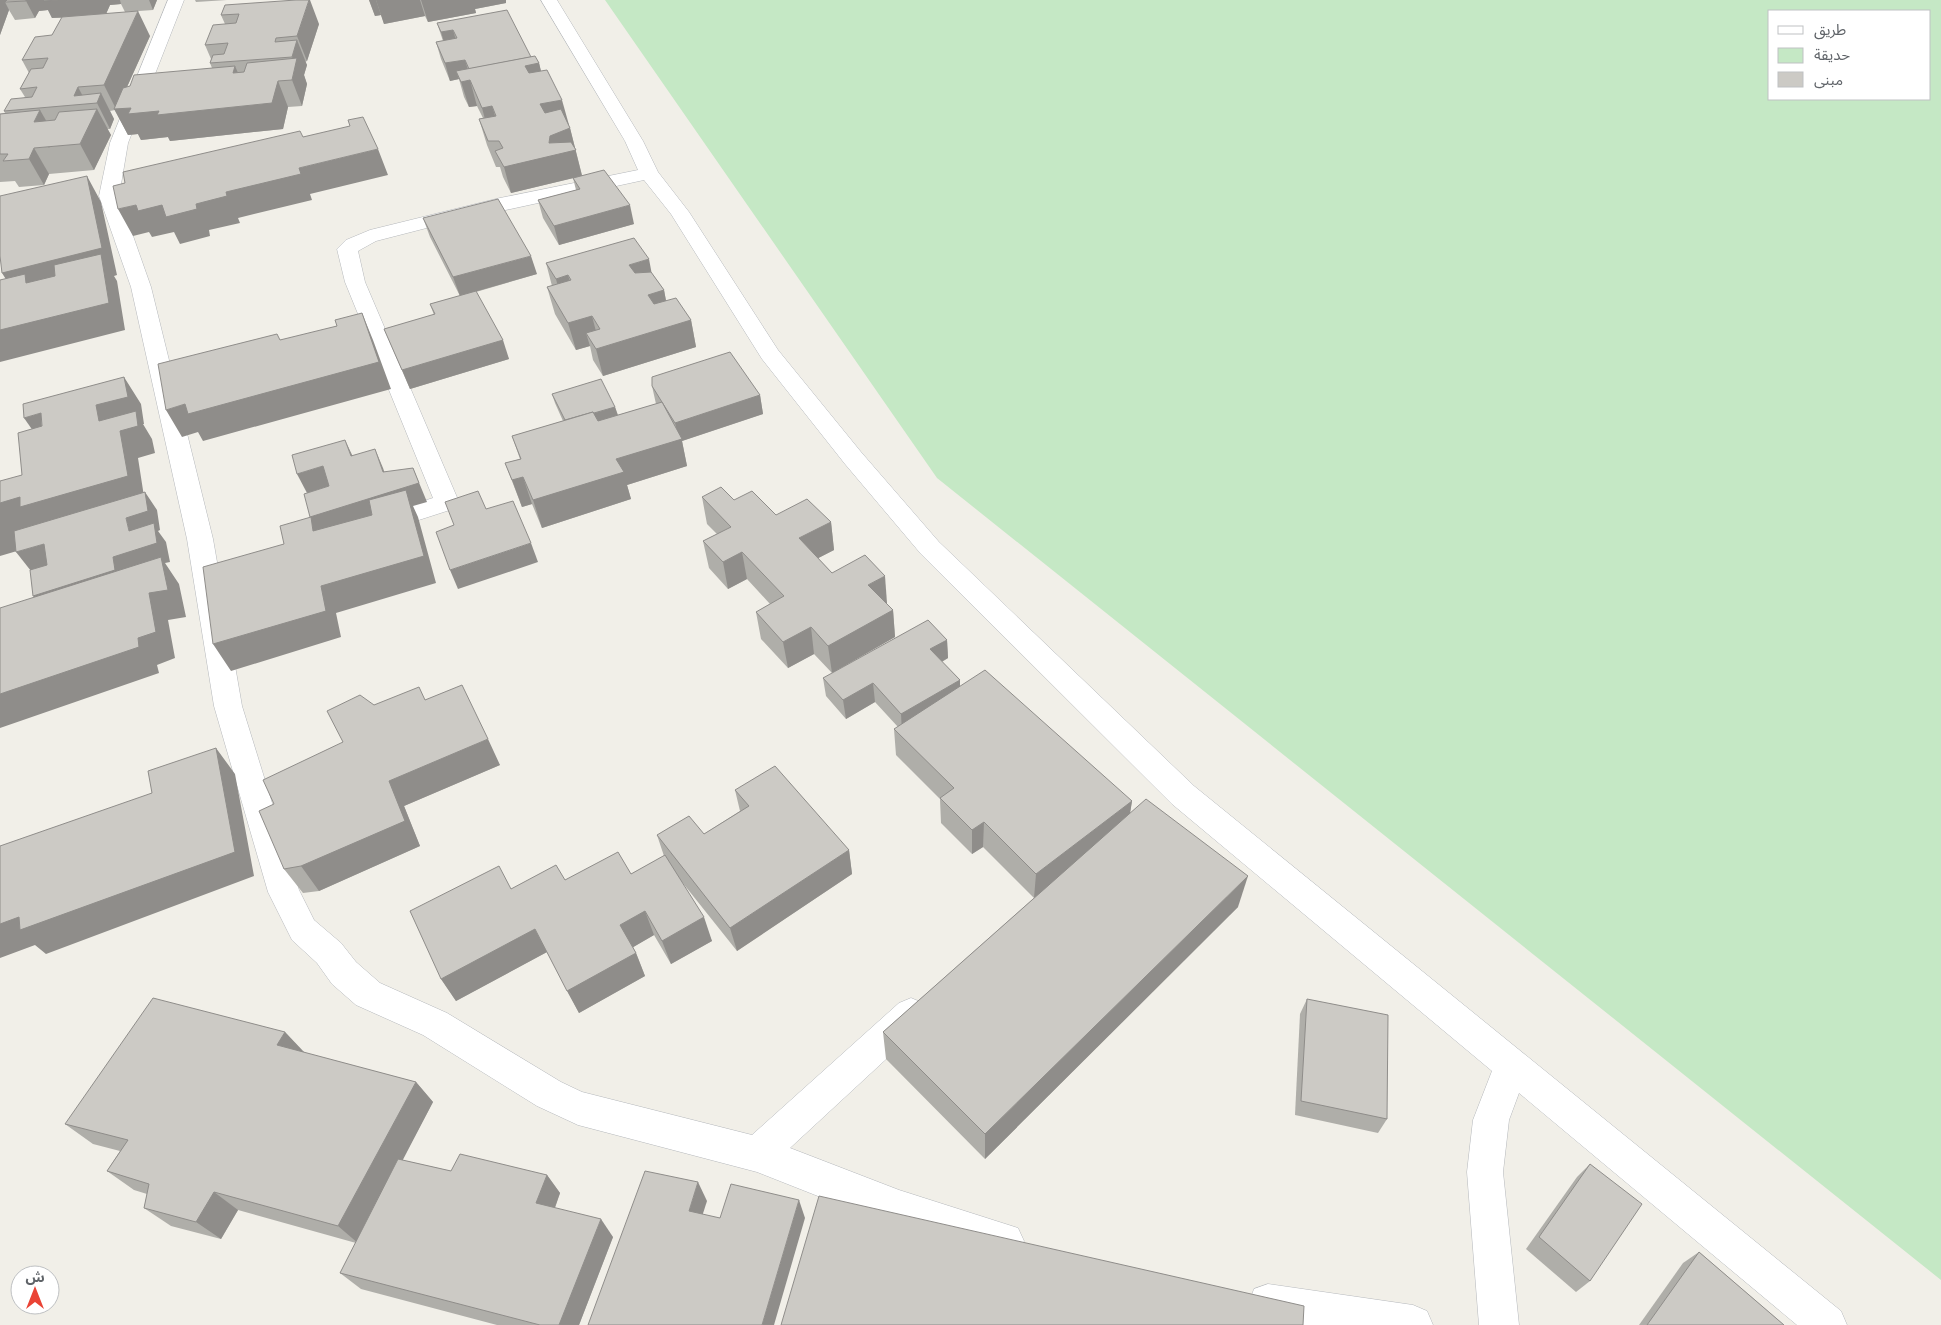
<svg xmlns="http://www.w3.org/2000/svg" width="1941" height="1325" viewBox="0 0 1941 1325" font-family="'PT Sans Narrow','Noto Sans Arabic',sans-serif">
	<style>
		.green { fill: #c5e8c5; fill-rule: evenodd }
		.lines { fill: none; stroke-linecap: round; stroke-linejoin: round }
		.minor-casing { stroke: #b5b8bc; stroke-width: 1 }
		.minor { fill: #fff; fill-rule: evenodd }
		.wall { fill: #afaea9 }
		.shaded-wall { fill: #8f8d8a }
		.building { fill: #cccac5; stroke: #8f8d8a }
	</style>
	<rect width="100%" height="100%" fill="#f1efe8"/>
	<path class="green" d="M605,0h1336v1280l-1004,-802zM1770,11h160v88h-160z"/>
	<g class="lines">
		<defs>
			<g id="minor">
				<polygon points="168,0 184,0 128,143 119,196 151,287 213,539 242,706 299,890 314,920 341,943 356,962 380,983 447,1013 561,1082 582,1092 752,1135 899,1003 911,998 923,1003 928,1014 923,1025 790,1148 899,1190 1018,1228 1024,1241 1018,1254 1005,1260 899,1228 757,1172 578,1125 537,1106 423,1035 356,1005 332,984 317,963 292,940 268,892 214,706 187,539 131,287 99,196 110,143"/>
				<polygon points="541,0 557,0 643,141 658,172 689,212 778,350 861,452 939,542 1194,786 1841,1311 1847,1325 1797,1325 1519,1093 1509,1120 1503,1172 1519,1325 1479,1325 1467,1172 1473,1120 1492,1071 1172,804 921,554 845,464 762,359 671,214 644,180 446,223 376,241 358,251 365,282 459,502 456,508 388,530 379,533 370,530 366,524 370,518 433,498 345,282 337,249 346,240 370,230 500,198 638,170 625,141"/>
				<polygon points="1268,1284 1413,1305 1427,1311 1433,1325 1285,1325 1268,1322 1254,1317 1249,1303 1254,1289"/>
			</g>
		</defs>
		<use href="#minor" class="minor-casing"/>
		<use href="#minor" class="minor"/>
	</g>
	<g class="wall">
		<polygon points="0,0 157,0 153,10 125,12 121,4 110,5 106,14 150,36 127,87 212,68 210,63 211,59 205,45 225,24 221,15 225,5 319,24 307,61 305,62 307,65 304,75 307,84 302,106 288,107 283,129 170,141 168,137 141,140 138,134 128,135 115,110 110,111 114,119 110,129 107,129 111,135 94,170 49,174 44,185 19,187 15,181 0,182 0,114 5,113 4,111 25,97 20,89 29,73 22,60 52,35 62,18 52,18 48,10 39,11 35,18 15,20 9,10 0,35"/>
		<polygon points="195,0 227,0 196,2"/>
		<polygon points="369,0 506,0 506,3 475,9 476,13 428,22 425,16 384,24 381,15 375,16"/>
		<polygon points="437,23 531,57 539,63 541,71 570,128 582,175 634,224 559,245 543,218 538,200 576,190 573,178 511,193 503,177 500,167 496,167 487,145 479,119 483,118 477,106 469,107 464,97 459,79 450,81 441,59 436,42 443,41"/>
		<polygon points="423,218 537,274 476,292 509,359 410,389 384,329 434,315 430,304 460,296 430,237"/>
		<polygon points="546,263 651,272 664,290 666,301 691,320 696,347 603,376 593,360 590,346 576,350 555,314 547,287 552,286"/>
		<polygon points="652,386 760,395 763,414 682,441 687,466 627,485 631,499 542,528 532,504 522,507 505,463 520,459 512,436 563,421 555,403 552,394 615,407 618,415 656,404"/>
		<polygon points="702,497 734,500 776,515 831,522 834,550 818,558 832,573 887,603 886,603 893,610 895,637 832,673 814,654 788,668 761,639 756,612 770,604 747,579 728,589 709,568 703,541 717,534 707,524"/>
		<polygon points="947,640 948,658 942,662 960,680 960,686 1132,801 1130,813 1238,907 985,1159 886,1059 883,1032 1034,898 983,847 972,854 941,823 940,799 896,755 894,729 898,727 875,702 846,719 826,696 823,678"/>
		<polygon points="426,700 500,765 404,806 420,846 319,891 303,893 284,869 274,804 343,742 374,705"/>
		<polygon points="735,790 849,850 852,874 737,951 678,877 712,941 671,964 654,935 633,947 636,953 645,976 579,1013 547,952 456,1001 441,979 511,889 565,880 631,874 664,856 657,835 704,834 740,811"/>
		<polygon points="1307,999 1387,1119 1378,1133 1295,1115 1300,1014"/>
		<polygon points="285,1032 304,1053 416,1082 433,1102 402,1160 451,1171 547,1175 560,1193 555,1208 613,1237 579,1325 497,1325 361,1289 340,1273 356,1243 238,1210 221,1239 171,1226 144,1208 147,1194 134,1190 107,1171 120,1151 93,1144 65,1124"/>
		<polygon points="1590,1164 1590,1281 1576,1292 1526,1249 1577,1177"/>
		<polygon points="1699,1252 1784,1325 1639,1325 1683,1263"/>
	</g>
	<g class="shaded-wall">
		<polygon points="0,0 13,0 5,2 9,10 0,35"/>
		<polygon points="26,0 120,0 121,4 110,5 106,14 52,18 48,10 39,11 35,18 26,1"/>
		<polygon points="149,0 157,0 153,10"/>
		<polygon points="309,0 310,0 319,24 307,61 297,36"/>
		<polygon points="369,0 376,0 381,15 375,16"/>
		<polygon points="376,0 420,0 425,16 384,24"/>
		<polygon points="421,0 506,0 506,3 475,9 476,13 428,22"/>
		<polygon points="138,11 150,36 117,109 278,81 288,107 283,129 170,141 168,137 141,140 138,134 128,135 114,109 116,109 104,85"/>
		<polygon points="453,30 458,47 446,49 441,32"/>
		<polygon points="297,40 307,65 304,75 307,84 302,106 292,80 295,67 292,57"/>
		<polygon points="465,60 470,77 456,71 459,79 450,81 445,63"/>
		<polygon points="539,63 545,88 469,69"/>
		<polygon points="235,66 246,91 233,73"/>
		<polygon points="470,80 477,106 469,107 461,82"/>
		<polygon points="78,87 87,104 74,96"/>
		<polygon points="101,93 114,119 110,129 97,103"/>
		<polygon points="562,100 569,125 547,130 540,104"/>
		<polygon points="492,106 500,132 489,134 482,108"/>
		<polygon points="97,109 111,135 94,170 80,144"/>
		<polygon points="40,110 55,136 49,148 34,122"/>
		<polygon points="570,128 582,176 511,193 504,167 549,143 550,136"/>
		<polygon points="34,148 49,174 44,185 29,159"/>
		<polygon points="378,149 388,175 310,194 312,200 238,218 240,223 209,230 210,236 180,244 174,232 152,237 149,232 133,236 118,209 136,205 196,204 226,192 299,168"/>
		<polygon points="87,176 101,202 117,275 114,276 117,281 125,330 0,362 0,330 19,300 2,273"/>
		<polygon points="630,205 634,224 559,245 554,226"/>
		<polygon points="531,256 537,274 460,296 453,277"/>
		<polygon points="649,259 654,286 636,292 629,265"/>
		<polygon points="568,275 576,302 563,306 556,279"/>
		<polygon points="664,290 669,317 654,322 648,295"/>
		<polygon points="362,313 373,340 391,389 203,441 198,432 182,437 166,410 185,404"/>
		<polygon points="592,316 599,343 586,333 590,346 576,350 568,323"/>
		<polygon points="691,320 696,347 603,376 596,349"/>
		<polygon points="503,340 509,359 410,389 402,370"/>
		<polygon points="124,377 141,404 144,424 143,424 152,439 155,453 138,458 145,503 17,551 0,556 0,503"/>
		<polygon points="760,395 763,414 682,441 687,466 627,485 631,499 542,528 533,500 616,459 679,439 675,423"/>
		<polygon points="615,407 618,416 569,431 566,422"/>
		<polygon points="41,413 43,445 24,418"/>
		<polygon points="345,440 354,459 351,456"/>
		<polygon points="375,449 383,468 391,491 383,472"/>
		<polygon points="323,466 333,485 307,493 297,474"/>
		<polygon points="413,468 427,502 413,506 418,517 436,583 336,613 341,637 231,671 213,644 321,586 313,531 310,517"/>
		<polygon points="523,477 532,504 522,507 512,480"/>
		<polygon points="145,492 157,510 160,530 158,531 166,542 170,562 165,563 179,584 186,617 168,620 175,658 157,665 159,673 0,728 0,694 138,638 149,593 162,564 48,615 33,596 113,557 129,531 126,518"/>
		<polygon points="831,522 834,550 803,566 799,538"/>
		<polygon points="531,543 538,562 458,589 450,570"/>
		<polygon points="44,544 59,562 31,571 16,552"/>
		<polygon points="742,552 747,579 728,589 723,562"/>
		<polygon points="885,576 887,603 870,612 868,585"/>
		<polygon points="893,610 895,637 832,673 828,646"/>
		<polygon points="811,627 814,654 788,668 783,642"/>
		<polygon points="947,640 948,658 930,668 930,649"/>
		<polygon points="960,680 960,698 902,732 901,714"/>
		<polygon points="873,683 875,702 846,719 843,700"/>
		<polygon points="488,739 500,765 404,806 420,846 319,891 301,866 389,781"/>
		<polygon points="216,748 235,774 254,876 46,954 35,945 0,958 0,924"/>
		<polygon points="1132,801 1128,826 1034,898 1036,874"/>
		<polygon points="984,822 983,847 972,854 972,830"/>
		<polygon points="849,850 852,874 737,951 730,928"/>
		<polygon points="1248,876 1238,907 985,1159 985,1134"/>
		<polygon points="645,911 654,935 630,949 620,925"/>
		<polygon points="704,917 712,941 671,964 662,941"/>
		<polygon points="535,929 547,952 456,1001 441,979"/>
		<polygon points="636,953 645,976 579,1013 567,991"/>
		<polygon points="285,1032 305,1053 277,1045"/>
		<polygon points="416,1082 433,1102 359,1244 338,1226"/>
		<polygon points="547,1175 560,1193 550,1221 536,1203"/>
		<polygon points="698,1182 707,1201 698,1229 689,1211"/>
		<polygon points="214,1192 238,1210 221,1239 196,1222"/>
		<polygon points="799,1200 805,1218 774,1325 762,1325"/>
		<polygon points="601,1219 613,1237 579,1325 559,1325"/>
	</g>
	<g class="building">
		<polygon points="7,0 26,0 26,1 5,2"/>
		<polygon points="44,0 59,0 43,1"/>
		<polygon points="296,0 309,0 297,36 276,38 275,42 297,40 292,57 210,63 213,55 224,54 228,43 205,45 213,25 236,23 239,14 221,15 225,5"/>
		<polygon points="507,10 531,57 469,69 465,60 445,63 436,42 457,38 453,30 441,32 437,23"/>
		<polygon points="138,11 104,85 78,87 74,96 101,93 97,103 4,111 11,99 32,97 37,87 20,89 31,69 43,68 48,58 22,60 35,37 52,35 62,17"/>
		<polygon points="535,56 539,63 525,66 529,73 547,70 562,100 540,104 545,113 561,109 570,128 550,136 549,143 571,142 576,150 504,167 495,151 503,148 499,141 488,141 479,119 496,116 492,106 482,108 470,80 461,82 456,71"/>
		<polygon points="297,58 292,80 278,81 272,103 157,115 159,111 128,114 131,108 114,109 123,88 130,86 134,75 235,66 233,73 244,72 247,63"/>
		<polygon points="97,109 80,144 34,148 29,159 3,161 8,154 0,154 0,114 40,110 34,122 55,120 59,112"/>
		<polygon points="363,117 378,149 299,168 301,174 226,192 227,196 196,204 197,209 166,217 162,205 138,211 136,205 118,209 113,186 125,183 123,172 300,131 303,137 350,126 348,120"/>
		<polygon points="604,170 630,205 554,226 538,200 580,189 573,178"/>
		<polygon points="87,176 102,248 2,273 0,256 0,196"/>
		<polygon points="498,199 531,256 453,277 423,218"/>
		<polygon points="634,238 649,259 629,265 635,273 651,272 664,290 648,295 654,304 676,298 691,320 596,349 586,333 600,329 592,316 568,323 547,287 571,280 568,275 556,279 546,263"/>
		<polygon points="101,254 109,303 0,330 0,280 25,274 26,283 55,276 54,265"/>
		<polygon points="476,291 503,340 402,370 384,329 435,314 430,304"/>
		<polygon points="362,313 379,362 188,414 185,404 166,410 158,364 277,334 280,340 337,326 335,320"/>
		<polygon points="730,352 760,395 675,423 652,386 652,377"/>
		<polygon points="124,377 128,397 96,405 99,421 136,411 138,426 120,431 128,476 20,507 20,497 0,503 0,481 22,475 18,433 42,426 41,413 24,418 23,404"/>
		<polygon points="601,379 615,407 594,413 593,412 565,420 552,394"/>
		<polygon points="662,402 682,439 616,459 624,472 533,500 523,477 512,480 505,463 521,459 512,436 593,412 598,421"/>
		<polygon points="345,440 351,456 375,449 383,472 413,468 419,483 310,517 304,494 329,486 323,466 297,474 292,455"/>
		<polygon points="721,487 734,500 752,491 776,515 807,499 831,522 799,538 832,573 865,555 885,576 868,585 893,610 828,646 811,627 783,642 756,612 784,596 742,552 723,562 703,541 731,527 702,497"/>
		<polygon points="406,490 424,556 321,586 326,611 213,644 203,567 284,544 280,526 311,517 313,531 372,515 369,500"/>
		<polygon points="478,491 486,509 513,501 531,543 450,570 436,532 454,525 445,502"/>
		<polygon points="145,492 148,511 126,518 129,531 154,523 157,543 113,557 115,570 33,596 30,570 47,565 44,544 16,552 14,531"/>
		<polygon points="161,557 168,590 149,593 156,632 138,638 139,647 0,694 0,608"/>
		<polygon points="928,620 947,640 930,649 960,680 901,714 873,683 843,700 823,678"/>
		<polygon points="985,670 1132,801 1036,874 984,822 972,830 940,798 954,788 894,729"/>
		<polygon points="462,685 488,739 389,781 405,821 301,866 284,869 259,811 274,804 263,780 343,742 327,711 360,695 374,705 419,687 425,700"/>
		<polygon points="216,748 235,852 20,930 19,917 0,924 0,846 152,793 148,771"/>
		<polygon points="775,766 849,850 730,928 657,835 689,816 704,834 749,806 735,790"/>
		<polygon points="1146,799 1248,876 985,1134 883,1032"/>
		<polygon points="618,852 631,874 665,855 704,917 662,941 645,911 620,925 636,953 567,991 535,929 441,979 410,911 499,866 511,889 556,865 565,880"/>
		<polygon points="153,998 285,1032 277,1045 416,1082 338,1226 214,1192 196,1222 144,1208 149,1184 107,1171 128,1140 65,1124"/>
		<polygon points="1307,999 1388,1015 1387,1119 1301,1101"/>
		<polygon points="460,1154 547,1175 536,1203 601,1219 559,1325 540,1325 340,1273 398,1159 451,1171"/>
		<polygon points="1590,1164 1642,1204 1590,1281 1539,1237"/>
		<polygon points="645,1171 698,1182 689,1211 720,1218 731,1184 799,1200 762,1325 588,1325"/>
		<polygon points="819,1196 1304,1306 1303,1325 781,1325"/>
		<polygon points="1699,1252 1784,1325 1647,1325"/>
	</g>
	<rect x="1768" y="10" width="162" height="90" fill="#ffffff" stroke="#bfc1c3"/>
	<rect x="1778" y="26" width="25" height="8" fill="#ffffff" stroke="#bfc1c3"/>
	<text x="1814" y="35" font-size="15" fill="#5f6368">طريق</text>
	<rect x="1778" y="48" width="25" height="15" fill="#c5e8c5" stroke="#bfc1c3"/>
	<text x="1814" y="60" font-size="15" fill="#5f6368">حديقة</text>
	<rect x="1778" y="72" width="25" height="15" fill="#cccac5" stroke="#bfc1c3"/>
	<text x="1814" y="85" font-size="15" fill="#5f6368">مبنى</text>
	<g transform="translate(35 1290)"><circle r="24" fill="#ffffff" stroke="#bfc1c3"/>
	<path d="M0-4L9 19L0 12L-9 19Z" fill="#ea4335"/>
	<text y="-8" font-size="14" font-weight="bold" text-anchor="middle" fill="#5f6368">ش</text>
	</g>
</svg>
